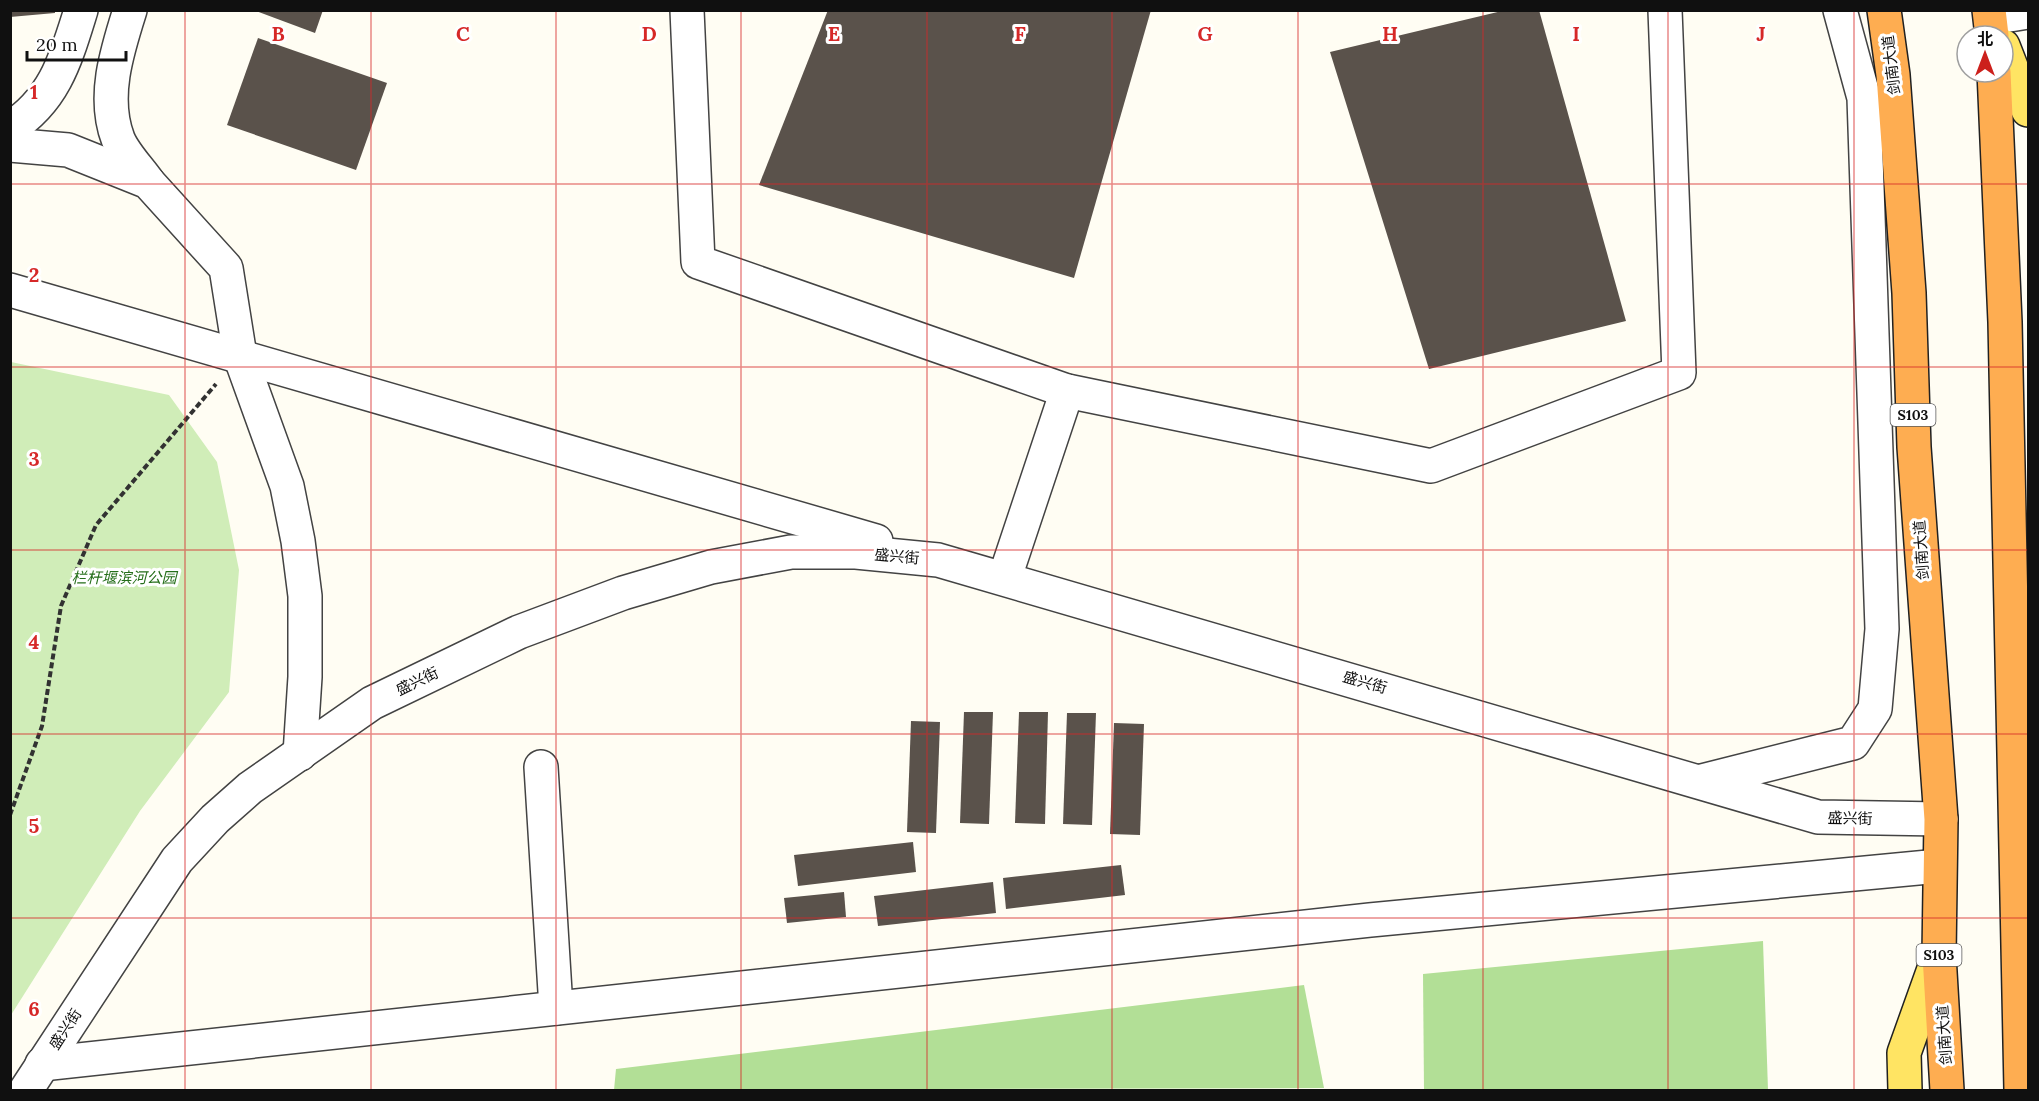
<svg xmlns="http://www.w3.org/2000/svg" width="2039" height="1101" viewBox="0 0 2039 1101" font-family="Lora,'Noto Sans SC',serif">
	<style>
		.green { fill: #d0edb8 }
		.forest { fill: #b2df96 }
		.building { fill: #5a524b }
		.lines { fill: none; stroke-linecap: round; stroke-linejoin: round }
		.minor-casing { stroke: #434343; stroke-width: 36 }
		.major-casing { stroke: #212121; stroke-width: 36 }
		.highway-casing { stroke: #212121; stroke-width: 36 }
		.path { stroke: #323232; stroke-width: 4; stroke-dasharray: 6 3; stroke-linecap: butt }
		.minor { stroke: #fff; stroke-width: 33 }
		.major { stroke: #ffe463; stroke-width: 33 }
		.highway { stroke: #fead51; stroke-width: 33 }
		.grid { fill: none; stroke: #d62828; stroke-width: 1.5; stroke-opacity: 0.55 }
		.labels { text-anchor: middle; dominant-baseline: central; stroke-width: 6; stroke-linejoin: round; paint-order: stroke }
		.shield { fill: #fff; stroke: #585858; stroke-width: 1.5 }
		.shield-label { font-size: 14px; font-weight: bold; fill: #101010 }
		.street-label { font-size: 15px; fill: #101010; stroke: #fff }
		.park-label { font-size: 15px; font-style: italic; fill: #256e1a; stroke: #fff }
		.grid-label { font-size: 20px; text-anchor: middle; font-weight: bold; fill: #d62828; stroke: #fff; stroke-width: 6; stroke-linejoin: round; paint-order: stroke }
	</style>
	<rect width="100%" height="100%" fill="#fffdf3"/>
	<polygon class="green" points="11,362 169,395 217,462 239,570 229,692 140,811 11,1015"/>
	<g class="forest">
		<polygon points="1763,941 1768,1090 1424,1090 1423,974"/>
		<polygon points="1304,985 1324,1088 614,1090 616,1069"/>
	</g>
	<g class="building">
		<polygon points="10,10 55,10 55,13 10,17"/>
		<polygon points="253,10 323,10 315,33"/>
		<polygon points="828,10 1151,10 1074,278 759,185"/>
		<polygon points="1506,10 1539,10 1626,321 1429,369 1330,52"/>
		<polygon points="258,38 387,83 356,170 227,125"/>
		<polygon points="964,712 993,712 989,824 960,823"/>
		<polygon points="1019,712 1048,712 1045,824 1015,823"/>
		<polygon points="1067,713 1096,713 1092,825 1063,824"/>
		<polygon points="911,721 940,722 936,833 907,832"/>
		<polygon points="1114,723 1144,724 1140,835 1110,834"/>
		<polygon points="913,842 916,872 798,886 794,855"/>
		<polygon points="1121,865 1125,895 1006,909 1003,878"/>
		<polygon points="993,882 996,913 878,926 874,896"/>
		<polygon points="844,892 846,917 787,923 784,898"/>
	</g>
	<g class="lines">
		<defs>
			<g id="minor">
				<path d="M130,10c-13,41 -28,87 -12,129 6,15 21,30 30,43"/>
				<polyline points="687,10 698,262 1067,391 1431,466 1679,373 1665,10"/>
				<polyline points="1991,18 2028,12"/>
				<path d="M10,128c45,-28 56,-70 71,-118"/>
				<polyline points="10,145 68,150 148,182 226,268 240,356 287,486 298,541 305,596 305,677 300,754"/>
				<polyline points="10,290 876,541"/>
				<polyline points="1005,577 1067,391"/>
				<polyline points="541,767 556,1008"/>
				<polyline points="1702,781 1853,743 1875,709 1882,629 1864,98 1840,10"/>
				<polyline points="42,1064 1370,920 1939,866"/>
				<polyline points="26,1090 177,860 215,819 250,788 372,703 519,632 623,593 711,567 791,552 856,552 938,560 1818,817 1941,819"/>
			</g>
			<g id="major">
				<polyline points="2003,46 2028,110"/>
				<polyline points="1905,1090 1904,1053 1939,955"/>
			</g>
			<g id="highway">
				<polyline points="1884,10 1893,75 1909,293 1914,447 1941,819 1939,955 1947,1090"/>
				<polyline points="1989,10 1992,36"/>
				<polyline points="1994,72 2005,322 2021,1090"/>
			</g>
		</defs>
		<use href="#minor" class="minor-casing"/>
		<use href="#major" class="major-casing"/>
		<use href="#highway" class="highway-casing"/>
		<polyline class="path" points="10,815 42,726 61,606 96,525 216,384"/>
		<use href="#minor" class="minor"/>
		<use href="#major" class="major"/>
		<use href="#highway" class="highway"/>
	</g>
	<path class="grid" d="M185,10v1080M371,10v1080M556,10v1080M741,10v1080M927,10v1080M1112,10v1080M1298,10v1080M1483,10v1080M1668,10v1080M1854,10v1080M10,184h2018M10,367h2018M10,550h2018M10,734h2018M10,918h2018"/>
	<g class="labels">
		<g class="shield">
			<rect x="1890.5" y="404" width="45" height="22" rx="4.5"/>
			<rect x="1916.5" y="944" width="45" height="22" rx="4.5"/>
		</g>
		<g class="shield-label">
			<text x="1913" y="415">S103</text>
			<text x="1939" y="955">S103</text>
		</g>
		<g class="street-label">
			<text transform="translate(1891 65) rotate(-97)">剑南大道</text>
			<text transform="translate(1921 550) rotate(-94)">剑南大道</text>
			<text transform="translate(897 556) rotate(5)">盛兴街</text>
			<text transform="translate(417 681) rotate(-26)">盛兴街</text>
			<text transform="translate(1365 682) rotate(16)">盛兴街</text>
			<text transform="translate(1850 818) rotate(1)">盛兴街</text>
			<text transform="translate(65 1029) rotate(-57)">盛兴街</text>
			<text transform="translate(1944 1035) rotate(-94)">剑南大道</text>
		</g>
		<g class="park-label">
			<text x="124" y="577">栏杆堰滨河公园</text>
		</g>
	</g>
	<g class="grid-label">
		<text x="278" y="41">B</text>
		<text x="463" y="41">C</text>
		<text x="649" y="41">D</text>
		<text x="834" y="41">E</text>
		<text x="1020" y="41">F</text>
		<text x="1205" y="41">G</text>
		<text x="1390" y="41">H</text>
		<text x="1576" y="41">I</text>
		<text x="1761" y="41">J</text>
		<text x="34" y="99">1</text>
		<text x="34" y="282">2</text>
		<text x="34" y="466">3</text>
		<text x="34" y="649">4</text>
		<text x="34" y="833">5</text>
		<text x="34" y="1016">6</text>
	</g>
	<rect width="2039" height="1101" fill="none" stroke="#101010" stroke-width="24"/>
	<g transform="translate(1985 54)"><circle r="28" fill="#ffffff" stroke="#9f9f9f" stroke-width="1.5"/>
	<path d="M0-4.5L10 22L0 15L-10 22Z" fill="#cc201c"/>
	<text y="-9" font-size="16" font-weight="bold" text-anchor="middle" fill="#101010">北</text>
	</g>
	<path d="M27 51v9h99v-9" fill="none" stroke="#101010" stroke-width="3"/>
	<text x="36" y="51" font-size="18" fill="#101010" stroke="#ffffff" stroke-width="4.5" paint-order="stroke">20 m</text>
</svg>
